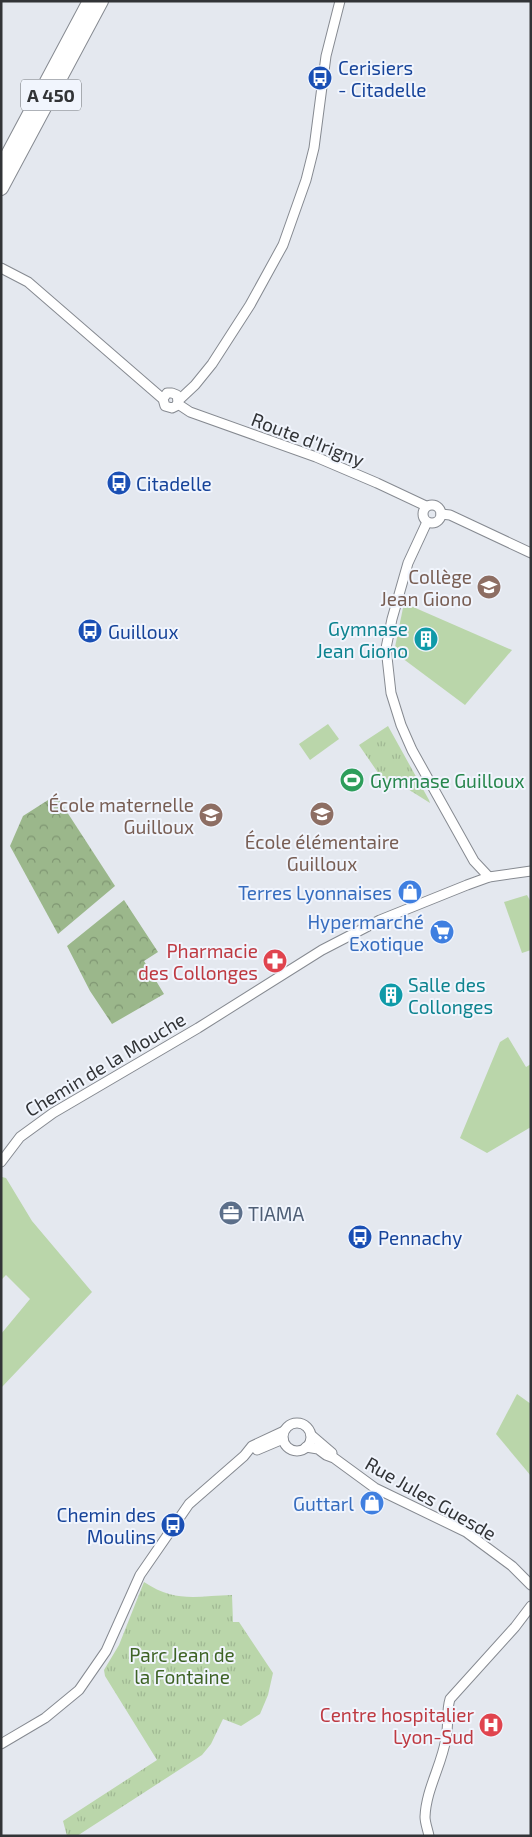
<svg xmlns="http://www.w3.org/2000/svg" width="532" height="1837" viewBox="0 0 532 1837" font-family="'Exo 2',sans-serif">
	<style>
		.green { fill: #bad6aa }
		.forest { fill: url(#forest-crowns) }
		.park { fill: url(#park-tufts) }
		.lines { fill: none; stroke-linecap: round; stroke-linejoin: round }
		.tertiary-casing { stroke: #868a91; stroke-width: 11 }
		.motorway-casing { stroke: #868a91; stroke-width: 16 }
		.tertiary { stroke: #fff; stroke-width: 9 }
		.motorway { stroke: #fff; stroke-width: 14 }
		.labels { text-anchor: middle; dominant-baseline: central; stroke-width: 4; stroke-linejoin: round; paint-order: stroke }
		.shield { fill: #f1f5fd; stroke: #6b6e72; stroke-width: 1 }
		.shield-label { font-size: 18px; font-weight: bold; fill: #323437 }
		.transit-label { font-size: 19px; fill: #164399; stroke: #f1f5fd; text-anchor: start }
		.street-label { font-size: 19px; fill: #323437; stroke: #f1f5fd }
		.education-label { font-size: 19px; fill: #785e54; stroke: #f1f5fd; text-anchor: end }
		.culture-label { font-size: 19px; fill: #0d838f; stroke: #f1f5fd; text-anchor: end }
		.leisure-label { font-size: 19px; fill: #27864d; stroke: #f1f5fd; text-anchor: start }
		.shop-label { font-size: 19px; fill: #366cbe; stroke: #f1f5fd; text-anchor: end }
		.health-label { font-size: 19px; fill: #be3a42; stroke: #f1f5fd; text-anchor: end }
		.service-label { font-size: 19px; fill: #4e5e75; stroke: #f1f5fd; text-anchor: start }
		.park-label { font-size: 19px; fill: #3e6325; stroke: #f1f5fd }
	</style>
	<defs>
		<pattern id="forest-crowns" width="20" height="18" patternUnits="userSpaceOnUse" patternTransform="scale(1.25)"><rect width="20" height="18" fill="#9bb78b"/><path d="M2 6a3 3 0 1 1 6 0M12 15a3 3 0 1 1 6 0" fill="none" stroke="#7f9672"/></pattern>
		<pattern id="park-tufts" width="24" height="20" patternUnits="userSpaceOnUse" patternTransform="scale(1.25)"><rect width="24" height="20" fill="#bad6aa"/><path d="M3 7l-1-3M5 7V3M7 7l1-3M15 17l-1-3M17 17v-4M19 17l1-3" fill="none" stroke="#a0b893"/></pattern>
	</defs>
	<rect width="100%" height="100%" fill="#e4e8ef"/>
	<g class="green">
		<polygon points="404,603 512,650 465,705 394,652"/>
		<polygon points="328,724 339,739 310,760 299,744"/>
		<polygon points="527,895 531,902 531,950 522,953 504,902"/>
		<polygon points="508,1037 526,1067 531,1064 531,1127 487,1153 460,1138 500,1042"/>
		<polygon points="2,1177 6,1178 32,1221 92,1292 1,1388 1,1334 30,1299 6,1275 1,1280"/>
		<polygon points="517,1394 531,1404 531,1476 496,1434"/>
	</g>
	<g class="forest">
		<polygon points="56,795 115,886 58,934 10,846 23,816"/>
		<polygon points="124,900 158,952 144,961 164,994 112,1024 90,991 67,946"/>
	</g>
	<g class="park">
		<polygon points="388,726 429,800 430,803 403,786 399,779 390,785 383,780 359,745"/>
		<path d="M144,1582c31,21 53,14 88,13l1,27h6l34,51 -5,22 -8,19 -19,12 -18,-7 -12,25 -9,11 -125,81h-10l-4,-15 94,-61 -52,-84 -1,-6 15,-25z"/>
	</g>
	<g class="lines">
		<defs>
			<g id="tertiary">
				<polyline points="1,268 28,282 163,399 165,406 172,408 176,406 178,402 177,395 172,393 167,393 163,399"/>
				<polyline points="179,400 195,385 212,364 250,305 283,245 306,180 314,148 326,56 340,1"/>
				<polyline points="178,404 190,412 316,457 377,483 426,506"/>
				<circle cx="432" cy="514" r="9"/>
				<polyline points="441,514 450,515 531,553"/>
				<polyline points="427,522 408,563 392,619 386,648 391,693 401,725 412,750 474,861 489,877"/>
				<polyline points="1,1162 20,1137 53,1113 198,1028 322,950 380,920 467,885 489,877 531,871"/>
				<circle cx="297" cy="1437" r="14"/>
				<polyline points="311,1435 332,1453"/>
				<polyline points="306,1447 318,1449 326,1455 334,1458 375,1488 466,1532 512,1566 531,1585"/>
				<polyline points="257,1450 283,1439"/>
				<polyline points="1,1744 45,1718 79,1690 106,1651 140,1575 189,1504 244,1456 252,1446 284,1431"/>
				<path d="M429,1836c-1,-6 -4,-13 -4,-19 1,-28 17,-52 21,-79 3,-13 0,-26 4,-39l65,-72 16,-21"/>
			</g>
			<g id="motorway">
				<polyline points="1,168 90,1"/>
				<polyline points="1,188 101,1"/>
			</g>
		</defs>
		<use href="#tertiary" class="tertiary-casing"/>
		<use href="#motorway" class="motorway-casing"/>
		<use href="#tertiary" class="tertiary"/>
		<use href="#motorway" class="motorway"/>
	</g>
	<defs>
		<symbol id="bus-disc" viewBox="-11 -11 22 22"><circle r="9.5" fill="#1a4fb4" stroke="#f1f5fd"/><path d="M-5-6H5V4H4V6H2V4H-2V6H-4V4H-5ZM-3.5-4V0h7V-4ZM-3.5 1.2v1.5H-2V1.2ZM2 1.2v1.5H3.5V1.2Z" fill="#fff"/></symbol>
		<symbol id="school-disc" viewBox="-11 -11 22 22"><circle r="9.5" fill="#8d6e63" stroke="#f1f5fd"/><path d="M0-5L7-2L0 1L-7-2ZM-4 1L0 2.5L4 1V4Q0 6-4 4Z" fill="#fff"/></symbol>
		<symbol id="building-disc" viewBox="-11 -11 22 22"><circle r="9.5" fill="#0f9aa8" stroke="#f1f5fd"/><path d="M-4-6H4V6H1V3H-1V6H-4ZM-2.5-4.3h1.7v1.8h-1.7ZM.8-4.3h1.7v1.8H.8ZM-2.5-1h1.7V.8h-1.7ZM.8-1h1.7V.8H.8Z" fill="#fff"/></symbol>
		<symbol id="stadium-disc" viewBox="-11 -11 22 22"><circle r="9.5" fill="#2e9e5b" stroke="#f1f5fd"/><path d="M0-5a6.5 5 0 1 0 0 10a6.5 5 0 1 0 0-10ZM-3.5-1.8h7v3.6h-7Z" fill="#fff"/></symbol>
		<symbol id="shop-disc" viewBox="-11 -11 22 22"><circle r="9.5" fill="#3f7fe0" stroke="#f1f5fd"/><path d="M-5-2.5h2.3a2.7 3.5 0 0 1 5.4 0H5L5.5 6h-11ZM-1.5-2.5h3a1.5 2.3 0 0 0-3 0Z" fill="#fff"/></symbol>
		<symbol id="supermarket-disc" viewBox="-11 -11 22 22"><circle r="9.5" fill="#3f7fe0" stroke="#f1f5fd"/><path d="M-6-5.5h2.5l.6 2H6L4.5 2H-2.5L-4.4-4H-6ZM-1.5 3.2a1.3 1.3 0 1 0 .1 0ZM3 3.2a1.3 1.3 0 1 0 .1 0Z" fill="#fff"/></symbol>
		<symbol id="pharmacy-disc" viewBox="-11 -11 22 22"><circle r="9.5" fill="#e0444e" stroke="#f1f5fd"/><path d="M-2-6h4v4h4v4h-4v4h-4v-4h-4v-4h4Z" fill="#fff"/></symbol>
		<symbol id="office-disc" viewBox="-11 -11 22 22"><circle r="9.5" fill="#5c6f8a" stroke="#f1f5fd"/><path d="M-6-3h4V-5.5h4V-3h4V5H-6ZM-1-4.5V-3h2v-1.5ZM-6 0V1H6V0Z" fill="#fff"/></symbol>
		<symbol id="hospital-disc" viewBox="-11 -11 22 22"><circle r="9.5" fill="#e0444e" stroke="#f1f5fd"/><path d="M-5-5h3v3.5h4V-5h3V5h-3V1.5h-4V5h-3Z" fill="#fff"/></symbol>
	</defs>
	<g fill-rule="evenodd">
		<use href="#bus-disc" x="306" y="64" width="28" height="28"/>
		<use href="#bus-disc" x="105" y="469" width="28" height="28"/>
		<use href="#school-disc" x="475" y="573" width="28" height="28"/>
		<use href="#bus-disc" x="76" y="617" width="28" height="28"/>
		<use href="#building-disc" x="412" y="625" width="28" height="28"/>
		<use href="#stadium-disc" x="338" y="766" width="28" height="28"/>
		<use href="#school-disc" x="308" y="800" width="28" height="28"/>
		<use href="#school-disc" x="197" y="801" width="28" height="28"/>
		<use href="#shop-disc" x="396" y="878" width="28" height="28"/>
		<use href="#supermarket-disc" x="428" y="918" width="28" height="28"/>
		<use href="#pharmacy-disc" x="261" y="947" width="28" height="28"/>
		<use href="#building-disc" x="377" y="981" width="28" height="28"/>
		<use href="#office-disc" x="217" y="1199" width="28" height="28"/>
		<use href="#bus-disc" x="346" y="1223" width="28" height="28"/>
		<use href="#shop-disc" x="358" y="1489" width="28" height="28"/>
		<use href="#bus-disc" x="159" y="1511" width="28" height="28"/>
		<use href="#hospital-disc" x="477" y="1711" width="28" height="28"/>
	</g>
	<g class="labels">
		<rect class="shield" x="21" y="79.5" width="60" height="31" rx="4"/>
		<g class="shield-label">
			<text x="51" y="95">A 450</text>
		</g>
		<g class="transit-label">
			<text x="338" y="67">Cerisiers<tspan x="338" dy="22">- Citadelle</tspan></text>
			<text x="136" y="483">Citadelle</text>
			<text x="108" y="631">Guilloux</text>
			<text x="378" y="1237">Pennachy</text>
			<text x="156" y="1514" text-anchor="end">Chemin des<tspan x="156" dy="22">Moulins</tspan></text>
		</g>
		<g class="street-label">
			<text transform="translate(308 439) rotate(21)">Route d'Irigny</text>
			<text transform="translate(105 1064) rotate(-31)">Chemin de la Mouche</text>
			<text transform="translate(431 1498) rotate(30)">Rue Jules Guesde</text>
		</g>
		<g class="education-label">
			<text x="472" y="576">Collège<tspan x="472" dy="22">Jean Giono</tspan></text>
			<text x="194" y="804">École maternelle<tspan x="194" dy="22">Guilloux</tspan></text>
			<text x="322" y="841" text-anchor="middle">École élémentaire<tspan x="322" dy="22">Guilloux</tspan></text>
		</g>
		<g class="culture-label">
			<text x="408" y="628">Gymnase<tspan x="408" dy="22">Jean Giono</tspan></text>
			<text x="408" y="984" text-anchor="start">Salle des<tspan x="408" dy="22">Collonges</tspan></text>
		</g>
		<g class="leisure-label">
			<text x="370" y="780">Gymnase Guilloux</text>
		</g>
		<g class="shop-label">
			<text x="392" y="892">Terres Lyonnaises</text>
			<text x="424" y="921">Hypermarché<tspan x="424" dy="22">Exotique</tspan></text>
			<text x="354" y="1503">Guttarl</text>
		</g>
		<g class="health-label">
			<text x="258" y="950">Pharmacie<tspan x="258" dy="22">des Collonges</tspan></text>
			<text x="474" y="1714">Centre hospitalier<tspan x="474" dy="22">Lyon-Sud</tspan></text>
		</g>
		<g class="service-label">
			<text x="248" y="1213">TIAMA</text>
		</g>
		<g class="park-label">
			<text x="182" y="1654">Parc Jean de<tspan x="182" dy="22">la Fontaine</tspan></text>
		</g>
	</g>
	<rect width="532" height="1837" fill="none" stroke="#323437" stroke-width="5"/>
</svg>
